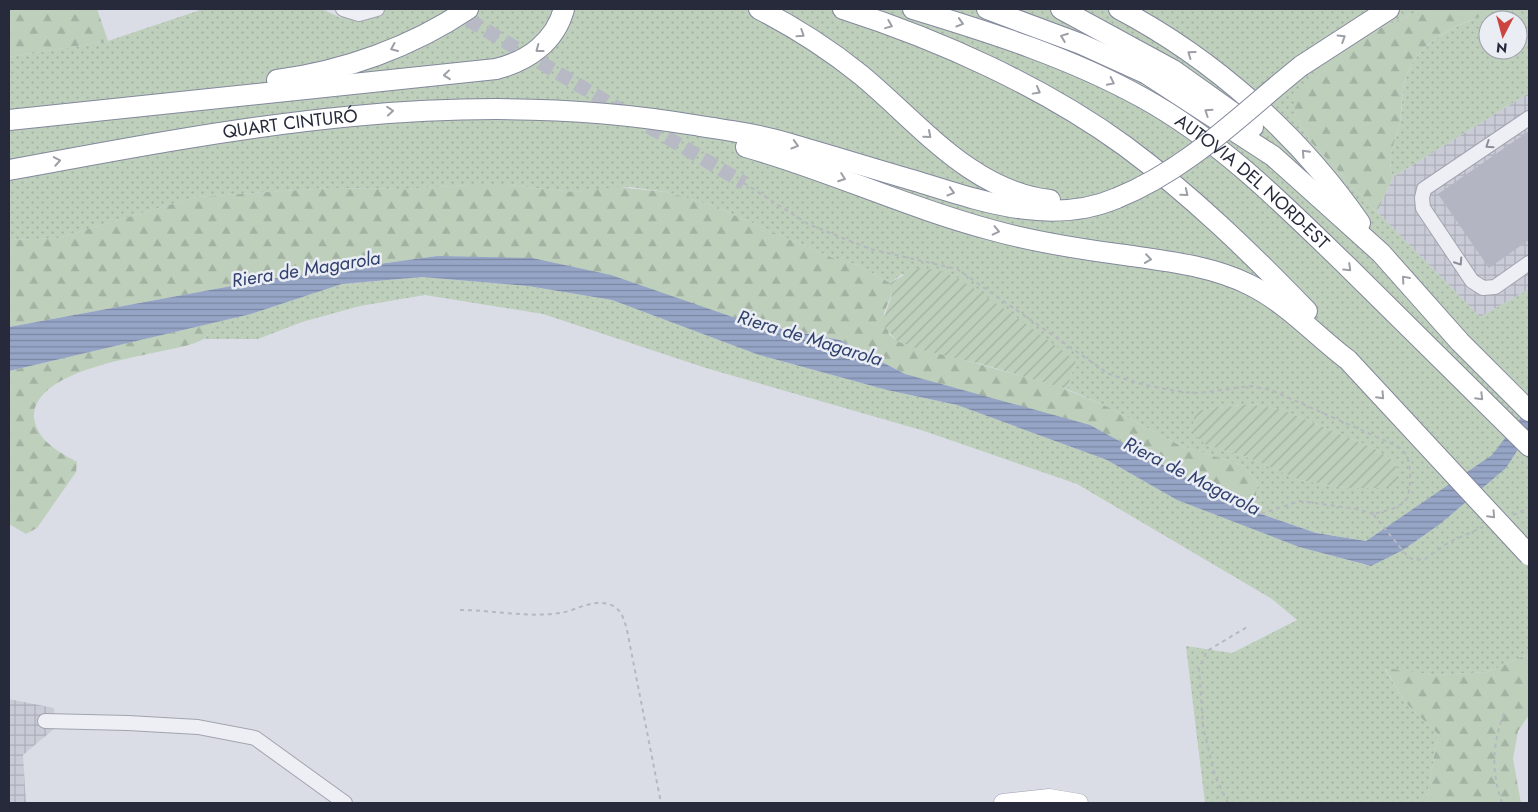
<svg xmlns="http://www.w3.org/2000/svg" width="1538" height="812" viewBox="0 0 1538 812" font-family="Jost,sans-serif">
	<style>
		.industrial { fill: url(#industrial-grid) }
		.grass { fill: url(#grass-dots); fill-rule: evenodd }
		.forest { fill: url(#forest-firs) }
		.garden { fill: url(#garden-furrows) }
		.water { fill: url(#water-rules) }
		.building { fill: #b3b6c2 }
		.lines { fill: none; stroke-linecap: round; stroke-linejoin: round }
		.minor-tunnel { stroke: #b7b9c4; stroke-width: 14; stroke-dasharray: 14 7; stroke-linecap: butt }
		.minor-casing { stroke: #a1a4af; stroke-width: 16 }
		.major-casing { stroke: #9ba0b1; stroke-width: 19 }
		.highway-casing { stroke: #83889c; stroke-width: 22 }
		.path { stroke: #b6b8c0; stroke-width: 2; stroke-dasharray: 4 4; stroke-linecap: butt }
		.minor { stroke: #eeeff4; stroke-width: 14 }
		.major { stroke: #fff; stroke-width: 18 }
		.highway { stroke: #fff; stroke-width: 20 }
		.highway-bridge-casing { stroke: #83889c; stroke-width: 22; stroke-linecap: butt }
		.highway-bridge { stroke: #fff; stroke-width: 20 }
		.oneway { stroke: #9d9fa7 }
		.oneway2 { stroke: #8a8c98 }
		.labels { text-anchor: middle; dominant-baseline: central; stroke-width: 5; stroke-linejoin: round; paint-order: stroke }
		.street-label { font-size: 18px; fill: #262a3b; stroke: #eaedf4 }
		.water-label { font-size: 19px; font-style: italic; fill: #30416e; stroke: #eaedf4 }
	</style>
	<defs>
		<pattern id="industrial-grid" width="8" height="8" patternUnits="userSpaceOnUse" patternTransform="scale(1.25)"><rect width="8" height="8" fill="#c9ccd7"/><path d="M0 4h8M4 0v8" fill="none" stroke="#acafb9"/></pattern>
		<pattern id="grass-dots" width="8" height="8" patternUnits="userSpaceOnUse" patternTransform="scale(1.25)"><rect width="8" height="8" fill="#becfbc"/><path d="M2 2h.1M6 6h.1" fill="none" stroke="#a3b2a2" stroke-width="1.8" stroke-linecap="round"/></pattern>
		<pattern id="forest-firs" width="22" height="20" patternUnits="userSpaceOnUse" patternTransform="scale(1.25)"><rect width="22" height="20" fill="#becfbc"/><path d="M5 1l3.5 6h-7zM16 11l3.5 6h-7z" fill="#a3b2a2"/></pattern>
		<pattern id="garden-furrows" width="10" height="10" patternUnits="userSpaceOnUse" patternTransform="scale(1.25)"><rect width="10" height="10" fill="#becfbc"/><path d="M-1 1l2-2M0 10L10 0M9 11l2-2" fill="none" stroke="#a3b2a2"/></pattern>
		<pattern id="water-rules" width="6" height="5" patternUnits="userSpaceOnUse" patternTransform="scale(1.25)"><rect width="6" height="5" fill="#96a5c6"/><path d="M0 2.5h6" fill="none" stroke="#7a87a2"/></pattern>
	</defs>
	<rect width="100%" height="100%" fill="#dbdde6"/>
	<g class="industrial">
		<polygon points="1529,93 1529,289 1480,317 1377,212 1393,177"/>
		<polygon points="9,699 54,708 55,728 23,755 26,803 9,803"/>
	</g>
	<g class="grass">
		<path d="M203,9h119l19,9 7,-9h1075l-64,29 -64,76 15,27 67,71 103,105 49,-28v118l-36,48 -127,86 -50,-8 -63,-22 5,-28 -14,-17 -65,-21 -69,-37 -43,-19 9,-28 -174,-87 -12,9 -32,-18 -23,-6 -124,-54 -44,-13 -37,-5 -55,5 -68,-7h-37l-65,4 -76,-1 -133,9 -138,41 -49,2v-183l99,-16zM1249,404l34,6 92,39 17,11 7,11 -17,17h-36l-46,-8 -53,-23 -41,-12 -5,-35z"/>
		<path d="M1498,9h31v84l-136,84c-8,-22 3,-34 7,-55 3,-14 1,-28 5,-41 11,-42 56,-57 93,-72zM1488,20h30v30h-30z"/>
		<polygon points="422,277 528,286 612,300 759,355 887,390 957,405 1107,460 1177,500 1299,547 1370,566 1529,432 1529,654 1488,672 1434,675 1385,669 1405,702 1438,734 1426,803 1205,803 1186,646 1232,653 1297,620 1272,599 1077,484 921,430 706,368 543,314 425,295 360,306 302,322 258,339 204,339 216,322 251,314 342,284"/>
	</g>
	<g class="forest">
		<polygon points="9,9 97,9 108,41 9,57"/>
		<path d="M1423,9h76c-37,14 -82,29 -94,71 -4,13 -3,28 -5,42 -4,21 -15,33 -7,55l-16,35 -67,-71 -15,-27 -1,-21 65,-55z"/>
		<polygon points="470,185 507,185 575,192 616,187 667,192 711,205 835,259 858,265 890,283 892,293 884,313 889,334 897,341 918,349 950,356 1058,386 1110,408 1179,445 1244,466 1258,483 1253,511 1216,494 905,374 840,340 437,256 270,279 9,327 9,240 58,238 196,197 329,188 405,189"/>
		<path d="M216,322l-12,17 -9,4c-38,13 -153,21 -161,70 -1,11 6,23 14,30 8,8 19,13 29,19l-1,10 -39,56 -11,6 -17,-10v-153z"/>
		<polygon points="1529,654 1529,715 1518,731 1513,759 1521,803 1426,803 1438,734 1405,702 1385,668 1434,675 1488,672"/>
	</g>
	<g class="garden">
		<polygon points="916,268 938,270 958,278 1022,321 1076,361 1067,389 981,364 918,349 897,341 882,324 892,294 890,283"/>
		<polygon points="1249,404 1283,410 1375,449 1392,460 1399,471 1395,485 1382,488 1346,488 1300,480 1247,457 1206,445 1195,435 1192,428 1195,413 1201,410"/>
	</g>
	<polygon class="water" points="437,256 532,258 611,275 747,322 840,340 905,374 1090,425 1216,494 1261,514 1316,533 1366,541 1492,455 1529,407 1529,432 1506,468 1440,524 1403,550 1371,566 1299,547 1177,500 1107,460 957,405 887,390 759,355 612,300 528,286 422,277 342,284 251,314 9,371 9,327 270,279"/>
	<polygon class="building" points="1529,131 1529,240 1489,268 1438,194"/>
	<g class="lines">
		<polyline class="minor-tunnel" points="450,9 744,183"/>
		<defs>
			<g id="minor">
				<polyline points="343,9 359,14 377,9"/>
				<polyline points="1529,118 1424,189 1422,198 1423,208 1472,281 1483,288 1495,287 1529,263"/>
				<polyline points="45,721 128,723 198,727 255,738 345,803"/>
			</g>
			<polyline id="major" points="1003,803 1049,798 1079,803"/>
			<g id="highway">
				<path d="M759,9c35,18 71,41 102,66 58,48 110,116 189,125"/>
				<path d="M843,9c97,31 199,77 282,137 66,49 125,106 182,165"/>
				<path id="s1" d="M913,9c79,24 158,49 230,89 78,43 142,108 205,169 60,60 121,119 181,179"/>
				<polyline points="987,9 1081,44 1147,74 1273,156 1381,253 1460,342 1529,411"/>
				<polyline points="1061,9 1173,70 1253,127"/>
				<path d="M1119,9c95,50 180,126 241,214"/>
				<polyline points="1301,66 1389,9"/>
				<path d="M277,80c67,-9 135,-33 191,-71"/>
				<path d="M9,120l487,-51c32,-8 59,-27 68,-60"/>
				<path d="M746,147c82,23 160,60 242,82 45,13 91,20 137,26 42,6 87,11 125,30 38,19 65,50 98,75"/>
				<path id="s2" d="M9,170c230,-43 451,-85 685,-45 33,5 68,10 100,20 42,12 83,25 125,37 64,20 133,44 198,16"/>
			</g>
		</defs>
		<use href="#minor" class="minor-casing"/>
		<use href="#major" class="major-casing"/>
		<use href="#highway" class="highway-casing"/>
		<g class="path">
			<path d="M744,183l64,41 62,25 87,20 152,105 36,11 37,7 17,1 52,-7 20,4 124,55c3,2 7,4 9,7 8,8 8,40 1,49 -7,8 -22,10 -32,13l35,43 7,3 10,-1 24,-17 34,-15"/>
			<polyline points="1261,514 1300,501 1357,509 1373,514"/>
			<polyline points="1513,515 1529,508"/>
			<path d="M460,610c33,0 67,8 100,3 15,-2 32,-14 48,-9 13,3 16,15 19,26l34,173"/>
			<polyline points="1228,803 1215,776 1203,726 1199,668 1207,651 1247,627"/>
			<path d="M1502,803c-11,-33 -10,-57 2,-90"/>
		</g>
		<use href="#minor" class="minor"/>
		<use href="#major" class="major"/>
		<use href="#highway" class="highway"/>
		<defs>
			<g id="highway-bridge">
				<path d="M1117,198c72,-29 125,-85 184,-132"/>
				<polyline points="1348,360 1529,555"/>
			</g>
		</defs>
		<use href="#highway-bridge" class="highway-bridge-casing"/>
		<use href="#highway-bridge" class="highway-bridge"/>
	</g>
	<defs><path id="oneway-chevron" d="M-2-3.5L2.5 0L-2 3.5" fill="none" stroke-width="1.6" stroke-linecap="round" stroke-linejoin="round" transform="scale(1.25)"/></defs>
	<g class="oneway">
		<use href="#oneway-chevron" transform="translate(960 23) rotate(17)"/>
		<use href="#oneway-chevron" transform="translate(889 25) rotate(22)"/>
		<use href="#oneway-chevron" transform="translate(801 34) rotate(33)"/>
		<use href="#oneway-chevron" transform="translate(1064 37) rotate(-159)"/>
		<use href="#oneway-chevron" transform="translate(1342 38) rotate(-32)"/>
		<use href="#oneway-chevron" transform="translate(394 48) rotate(156)"/>
		<use href="#oneway-chevron" transform="translate(539 49) rotate(143)"/>
		<use href="#oneway-chevron" transform="translate(1191 54) rotate(-144)"/>
		<use href="#oneway-chevron" transform="translate(447 75) rotate(174)"/>
		<use href="#oneway-chevron" transform="translate(1111 82) rotate(26)"/>
		<use href="#oneway-chevron" transform="translate(1037 91) rotate(29)"/>
		<use href="#oneway-chevron" transform="translate(390 111) rotate(-5)"/>
		<use href="#oneway-chevron" transform="translate(1208 112) rotate(-146)"/>
		<use href="#oneway-chevron" transform="translate(928 135) rotate(41)"/>
		<use href="#oneway-chevron" transform="translate(795 145) rotate(16)"/>
		<use href="#oneway-chevron" transform="translate(1305 153) rotate(-133)"/>
		<use href="#oneway-chevron" transform="translate(57 161) rotate(-10)"/>
		<use href="#oneway-chevron" transform="translate(842 178) rotate(20)"/>
		<use href="#oneway-chevron" transform="translate(951 192) rotate(17)"/>
		<use href="#oneway-chevron" transform="translate(1185 193) rotate(39)"/>
		<use href="#oneway-chevron" transform="translate(996 231) rotate(13)"/>
		<use href="#oneway-chevron" transform="translate(1148 259) rotate(8)"/>
		<use href="#oneway-chevron" transform="translate(1348 268) rotate(44)"/>
		<use href="#oneway-chevron" transform="translate(1405 279) rotate(-131)"/>
		<use href="#oneway-chevron" transform="translate(1381 396) rotate(47)"/>
		<use href="#oneway-chevron" transform="translate(1480 397) rotate(45)"/>
		<use href="#oneway-chevron" transform="translate(1492 515) rotate(47)"/>
	</g>
	<g class="oneway2">
		<use href="#oneway-chevron" transform="translate(1489 145) rotate(146)"/>
		<use href="#oneway-chevron" transform="translate(1459 262) rotate(57)"/>
	</g>
	<g class="labels">
		<g class="street-label">
			<text stroke="none"><textPath href="#s2" startOffset="285">QUART CINTURÓ</textPath></text>
			<text stroke="none"><textPath href="#s1" startOffset="385">AUTOVIA DEL NORD-EST</textPath></text>
		</g>
		<g class="water-label">
			<text transform="translate(306 269) rotate(-9)">Riera de Magarola</text>
			<text transform="translate(810 338) rotate(17)">Riera de Magarola</text>
			<text transform="translate(1192 476) rotate(27)">Riera de Magarola</text>
		</g>
	</g>
	<rect width="1538" height="812" fill="none" stroke="#262a3b" stroke-width="20"/>
	<g transform="translate(1503 35) rotate(186)"><circle r="24" fill="#eaedf4" stroke="#9c9faa"/>
	<path d="M0-4L9 19L0 12L-9 19Z" fill="#cc433f"/>
	<text y="-8" font-size="14" font-weight="bold" text-anchor="middle" fill="#262a3b">N</text>
	</g>
</svg>
